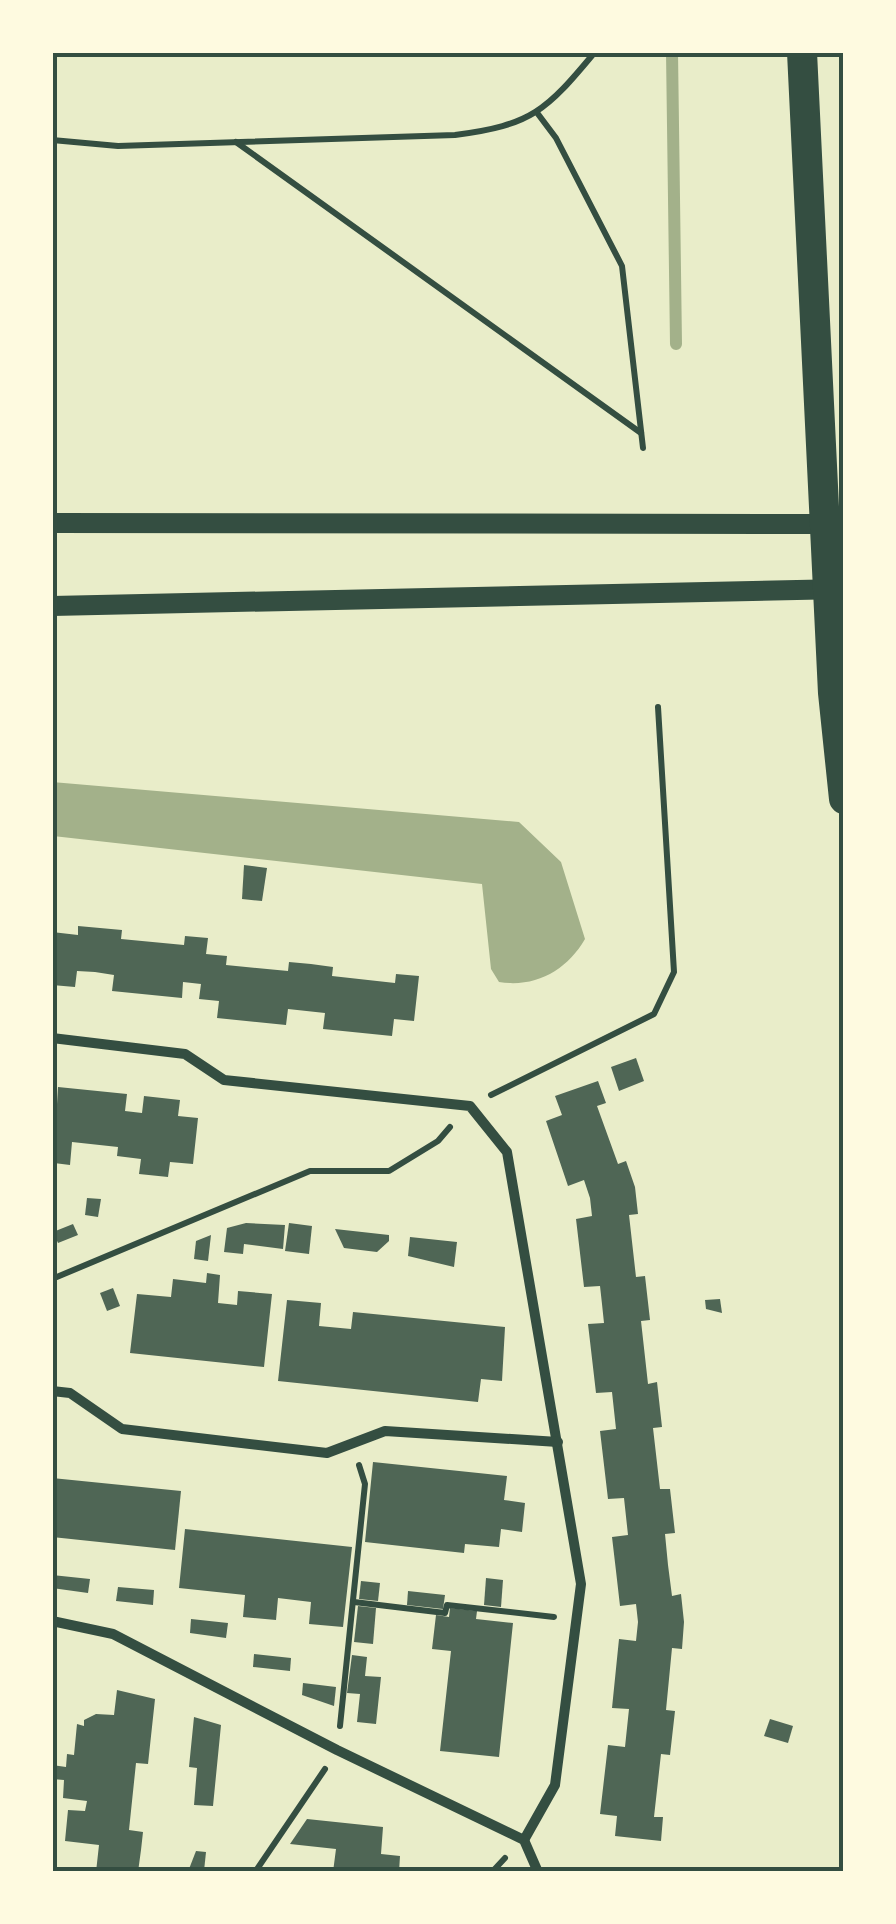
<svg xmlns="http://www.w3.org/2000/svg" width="896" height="1924" viewBox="0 0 896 1924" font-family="'Exo 2',sans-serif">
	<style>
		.water { fill: #a3b18a }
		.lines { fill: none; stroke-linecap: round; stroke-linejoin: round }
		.stream { stroke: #a3b18a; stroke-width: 12 }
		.building { fill: #4f6655 }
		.path { stroke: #344e41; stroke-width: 6 }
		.minor { stroke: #344e41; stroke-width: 10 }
		.secondary { stroke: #344e41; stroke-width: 20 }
		.motorway { stroke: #344e41; stroke-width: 30 }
		.neatline { fill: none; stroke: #344e41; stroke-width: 4 }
	</style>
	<rect width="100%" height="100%" fill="#e9edc9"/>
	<path class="water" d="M52,782l467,40 42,40 24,77c-18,31 -49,49 -86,43l-8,-13 -9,-85 -429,-48z"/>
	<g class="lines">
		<polyline class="stream" points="672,52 676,344"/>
	</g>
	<g class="building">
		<polygon points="244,865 267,868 262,901 242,899"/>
		<polygon points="78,926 122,930 121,939 184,945 185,936 208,938 206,954 227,956 226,965 288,971 289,962 311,964 333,967 332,976 395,983 396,974 419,976 414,1021 394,1019 392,1036 323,1029 325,1013 288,1009 286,1025 217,1018 219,1001 199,999 201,984 183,982 182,998 112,991 114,975 95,972 77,971 75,987 52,985 52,932 78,935"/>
		<polygon points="636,1058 644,1081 619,1091 611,1067"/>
		<polygon points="598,1081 606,1103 597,1106 618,1164 626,1161 635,1187 638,1214 629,1215 636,1277 645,1276 650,1320 641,1321 648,1384 657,1382 662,1427 653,1428 660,1489 670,1489 675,1533 665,1534 668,1565 672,1596 681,1594 684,1622 682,1649 672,1648 666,1710 675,1711 670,1755 661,1754 654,1817 663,1817 661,1841 615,1836 617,1816 600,1814 608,1745 625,1747 629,1709 612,1708 619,1639 636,1641 638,1622 636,1604 620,1606 616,1571 612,1537 628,1535 624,1498 608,1499 600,1431 616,1429 612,1392 596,1393 588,1324 604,1323 602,1304 600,1286 584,1287 576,1219 592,1216 590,1198 584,1180 568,1186 546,1121 562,1115 555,1096"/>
		<polygon points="58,1087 127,1094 125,1111 142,1113 144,1096 180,1100 178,1116 198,1118 193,1164 170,1162 168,1177 139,1174 141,1159 117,1156 118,1147 72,1142 70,1165 54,1163 52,1103 57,1104"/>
		<polygon points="87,1198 101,1199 98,1217 85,1215"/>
		<polygon points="246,1223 285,1225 283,1249 244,1244 243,1254 224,1252 227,1228"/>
		<polygon points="289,1223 312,1226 309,1254 285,1251"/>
		<polygon points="73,1224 78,1235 58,1243 53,1232"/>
		<polygon points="335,1229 389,1235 389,1241 377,1252 344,1248"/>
		<polygon points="211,1235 208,1261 194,1259 196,1241"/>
		<polygon points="410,1237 457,1242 454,1267 408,1256"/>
		<polygon points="207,1273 220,1275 218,1303 237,1305 238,1291 272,1294 264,1367 130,1353 137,1294 171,1297 173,1279 206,1283"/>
		<polygon points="113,1288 120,1306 107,1311 100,1293"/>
		<polygon points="720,1299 722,1313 706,1309 705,1300"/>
		<polygon points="287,1300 321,1303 319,1326 351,1329 353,1312 505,1327 502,1381 481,1379 478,1402 278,1381"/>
		<polygon points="373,1462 507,1476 504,1500 525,1503 522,1532 501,1529 499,1547 465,1544 464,1553 365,1542"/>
		<polygon points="52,1478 181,1491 175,1550 52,1537"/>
		<polygon points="185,1529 352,1547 343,1627 309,1624 311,1602 278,1598 276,1620 243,1617 245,1595 179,1588"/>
		<polygon points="52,1575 90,1579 88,1593 52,1588"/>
		<polygon points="486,1578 503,1580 501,1607 484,1605"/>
		<polygon points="361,1581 380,1583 378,1601 359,1599"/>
		<polygon points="118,1587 154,1590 153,1605 116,1601"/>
		<polygon points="408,1591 445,1595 443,1609 407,1605"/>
		<polygon points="358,1606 376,1608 373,1644 354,1642"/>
		<polygon points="450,1608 477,1611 476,1619 513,1623 499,1757 440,1751 451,1651 432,1649 436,1615 449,1617"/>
		<polygon points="191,1619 228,1623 226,1638 190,1633"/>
		<polygon points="254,1654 291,1658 290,1671 253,1667"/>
		<polygon points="352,1655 367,1657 365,1676 381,1677 376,1724 357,1722 360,1694 347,1693"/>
		<polygon points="303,1683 336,1687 334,1706 302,1695"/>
		<polygon points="117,1690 155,1699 148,1764 136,1763 129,1830 143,1832 141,1850 138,1872 96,1872 99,1845 65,1841 68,1810 85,1811 87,1801 63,1798 64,1780 52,1779 52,1765 66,1767 67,1754 74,1755 77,1724 84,1726 84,1720 96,1714 114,1715"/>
		<polygon points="194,1717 221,1725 213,1806 194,1805 197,1768 189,1767"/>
		<polygon points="770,1719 793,1726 788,1743 764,1736"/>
		<polygon points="307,1819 383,1827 381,1854 400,1856 399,1872 333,1872 336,1849 290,1844"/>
		<polygon points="196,1851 206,1852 204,1871 189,1869"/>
	</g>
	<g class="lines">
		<g class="path">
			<polyline points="538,114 556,138 622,266 643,448"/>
			<path d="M52,140l66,6 337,-11c77,-10 91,-24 140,-83"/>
			<polyline points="236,142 641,433"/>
			<polyline points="491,1095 654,1014 674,972 658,707"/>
			<polyline points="52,1279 310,1171 389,1171 438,1141 450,1127"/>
			<polyline points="354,1602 445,1613 447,1605 554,1617"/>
			<polyline points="340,1726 365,1484 359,1465"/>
			<polyline points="255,1872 325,1769"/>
			<polyline points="492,1872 505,1858"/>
		</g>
		<g class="minor">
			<polyline points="52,1038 185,1054 224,1080 470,1106 507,1152 581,1584 555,1785 524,1840"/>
			<polyline points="52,1391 70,1393 122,1429 327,1453 385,1431 558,1442"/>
			<polyline points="52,1621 113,1634 337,1750 524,1840 538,1872"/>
		</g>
		<g class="secondary">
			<polyline points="52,523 844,524"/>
			<polyline points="52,606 844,589"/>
		</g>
		<polyline class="motorway" points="802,52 833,693 844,799"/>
	</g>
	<rect width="896" height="1924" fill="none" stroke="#fefae0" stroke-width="110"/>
	<rect x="55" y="55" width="786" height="1814" class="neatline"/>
</svg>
